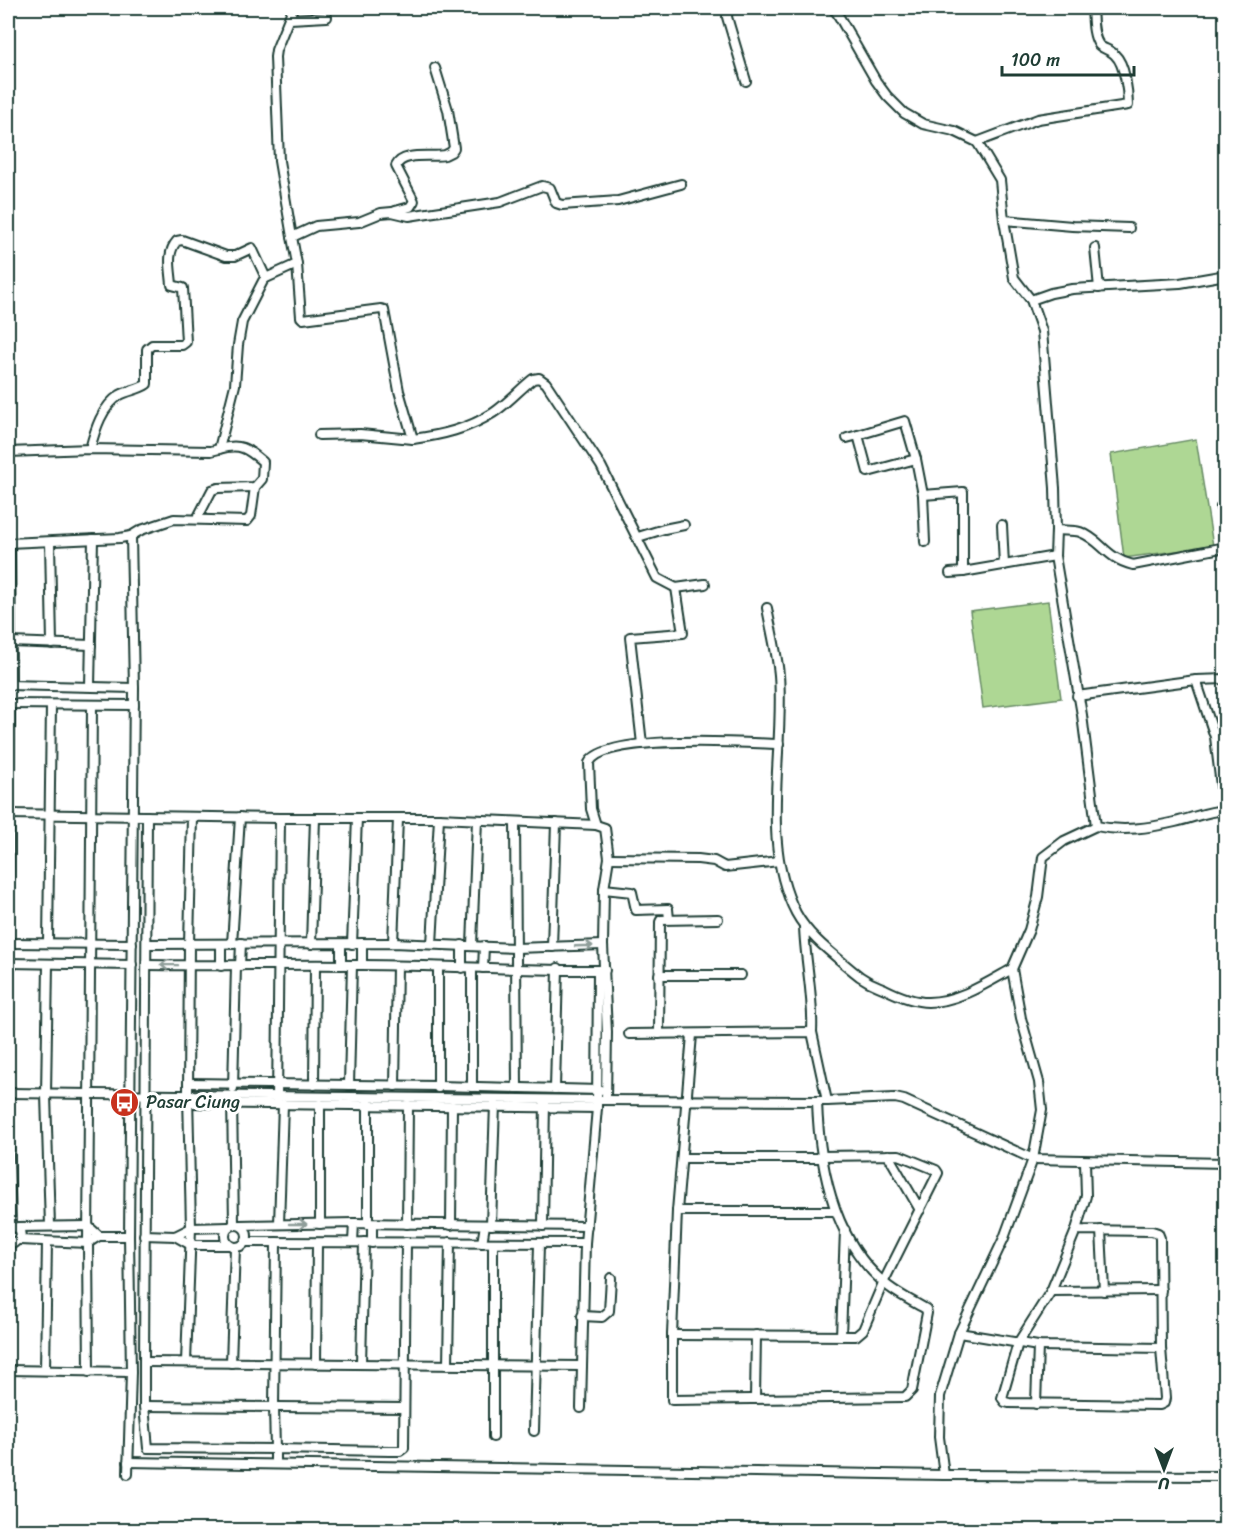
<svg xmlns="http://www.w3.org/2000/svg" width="1233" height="1538" viewBox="0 0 1233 1538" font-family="Sriracha,sans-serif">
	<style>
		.green { fill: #aed794; stroke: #668a64; stroke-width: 1.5 }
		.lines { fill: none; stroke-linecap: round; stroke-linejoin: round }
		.street-casing { stroke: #1f3d34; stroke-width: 12 }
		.street { stroke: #fff; stroke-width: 8 }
		.oneway { stroke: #8f9e9a }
		.labels { text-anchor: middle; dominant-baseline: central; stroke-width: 6; stroke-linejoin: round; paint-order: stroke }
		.poi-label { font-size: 18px; fill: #1f3d34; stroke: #fff; text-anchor: start }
	</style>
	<rect width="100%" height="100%" fill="#fff"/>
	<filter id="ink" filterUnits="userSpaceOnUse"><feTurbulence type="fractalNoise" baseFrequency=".0167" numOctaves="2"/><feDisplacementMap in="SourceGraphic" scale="12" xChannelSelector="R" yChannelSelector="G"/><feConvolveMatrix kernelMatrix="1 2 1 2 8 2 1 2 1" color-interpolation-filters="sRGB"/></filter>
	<g filter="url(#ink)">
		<g class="green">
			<polygon points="1196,439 1213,546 1124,558 1111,454"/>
			<polygon points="1048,601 1061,698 983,708 970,611"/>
		</g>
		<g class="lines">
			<defs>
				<g id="street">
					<polyline points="728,8 727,17 746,81"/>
					<path d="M832,8l5,5 39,68 11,15 17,17 19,11 31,7 23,11 23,38 4,40 10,58 17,22 11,31 13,157 1,42 -1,26 27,159 14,111c27,6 53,2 79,-4 18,-4 32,-11 51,-12"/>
					<polyline points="290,19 327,17"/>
					<path d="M977,142l61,-23 90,-14c0,-13 -3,-41 -13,-50 -4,-5 -12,-6 -16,-10 -7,-10 -6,-26 -7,-37"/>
					<path d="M395,211l15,-4 4,-6 -18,-35c7,-15 35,-8 49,-11l6,-3 3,-4 -6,-38 -13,-42"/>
					<polyline points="1004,220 1072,226 1129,228"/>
					<polyline points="292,237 279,161 275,57 276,50 293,8"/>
					<polyline points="1095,248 1099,288"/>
					<polyline points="297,264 301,317 303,319 381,309 384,310 399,391 413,439 360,434 319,435"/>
					<polyline points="1031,300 1051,293 1072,289 1180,283 1226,275"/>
					<polyline points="858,435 905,421 916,459 923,495 963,492 963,572 1055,556"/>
					<polyline points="847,438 858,435 868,472 916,459"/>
					<path d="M413,439c29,-4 55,-10 80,-26 14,-9 27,-24 40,-34l6,-1 7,5 55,83 56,112 19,10 29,-4"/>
					<path d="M90,449c5,-19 12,-43 30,-54 9,-5 19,-5 27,-11v-35l5,-4h30l4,-3 -3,-54 -11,-3c-1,-16 -6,-32 5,-44l5,-1 44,16h9l17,-8 14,30"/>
					<polyline points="8,452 90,449 211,451 219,449 235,385 238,345 242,322 263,281 266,278 297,264 292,237 316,226 359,222 381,213 392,212 409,216 428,213 500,202 542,186 550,188 556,203 562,205 618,201 681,184"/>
					<polyline points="923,495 925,542"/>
					<polyline points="1226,502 1221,507 1226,526"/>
					<path d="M197,519l15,-29 6,-2 37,-1 7,-8 1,-17c-16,-14 -23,-19 -44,-13"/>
					<polyline points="1002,525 1004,565"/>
					<path d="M1056,530c8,1 17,0 24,2 22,8 25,26 53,33l93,-18"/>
					<polyline points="131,536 141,530 174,519 247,521 251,516 255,487"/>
					<polyline points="638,537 664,529 684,525"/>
					<polyline points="50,542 52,644"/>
					<polyline points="8,543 120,538 131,536 134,688 129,1236 131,1372 128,1474"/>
					<polyline points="10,543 11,685"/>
					<polyline points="950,573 963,572"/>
					<path d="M767,608c4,22 10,45 12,67 6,77 -20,167 17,238 13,24 37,41 57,58 10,9 20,13 32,18 12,6 29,13 43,13 30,0 59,-19 84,-33"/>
					<polyline points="11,642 91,645"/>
					<polyline points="1196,680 1215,737 1224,810"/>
					<polyline points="8,685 134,688"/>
					<polyline points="90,686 93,539"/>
					<polyline points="1077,696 1196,680 1226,679"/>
					<polyline points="8,704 134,705"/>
					<polyline points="642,744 630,637 683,633 676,588"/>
					<polyline points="8,814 280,818 439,818 596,825 605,828 609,858 604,889 603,945 607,1032 606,1100"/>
					<polyline points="147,816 144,1362 144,1406 148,1448 275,1449 274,1407 276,1242"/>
					<polyline points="515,822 517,1088"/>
					<path d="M596,825l-5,-16 -2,-46c15,-30 158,-20 190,-19"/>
					<polyline points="609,858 698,859 714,861 725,867 779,861"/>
					<polyline points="604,889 632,892 636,910 668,909 669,919"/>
					<path d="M804,926c1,36 10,71 8,106"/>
					<polyline points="8,943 10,704"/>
					<polyline points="8,943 132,944"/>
					<polyline points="48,943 51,705"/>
					<polyline points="362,943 362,965"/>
					<polyline points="393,943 398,819"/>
					<polyline points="147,944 393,943 516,948 603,945"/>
					<polyline points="221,944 221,966"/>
					<polyline points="232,944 240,817"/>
					<polyline points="311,944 315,818"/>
					<polyline points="341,944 341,965"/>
					<polyline points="352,944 357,818"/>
					<polyline points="432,944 439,818"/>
					<polyline points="462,945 462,968"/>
					<polyline points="472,945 477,820"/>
					<polyline points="552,947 556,823"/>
					<polyline points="8,963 132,965"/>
					<polyline points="48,964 46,1095 50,1226"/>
					<path d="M147,965c72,1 143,-1 215,0 81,0 162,6 243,5"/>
					<polyline points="240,966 241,943"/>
					<polyline points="438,967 438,1088"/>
					<polyline points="483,968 484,946"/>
					<polyline points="659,975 741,975"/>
					<polyline points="629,1034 812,1032 827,1101"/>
					<polyline points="659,1034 660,922 661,920 718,919"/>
					<path d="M692,1035l-15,176 -5,124v65l233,-3 7,-7 15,-77 -1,-4c-14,-8 -31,-16 -43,-27 -51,-45 -64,-117 -66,-181"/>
					<polyline points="188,1083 438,1086 600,1090"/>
					<polyline points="314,1085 315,965"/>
					<polyline points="349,1085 352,965"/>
					<polyline points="395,1086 397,966"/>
					<polyline points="472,1087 472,968"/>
					<polyline points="233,1088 236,966"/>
					<polyline points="555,1089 558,968"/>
					<polyline points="8,1093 597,1100 827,1101 895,1098 904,1100 1033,1159 1226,1163"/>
					<polyline points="232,1100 234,1224"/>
					<polyline points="277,1101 280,818"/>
					<polyline points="188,1103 597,1108"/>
					<polyline points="8,1122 11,1226"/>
					<polyline points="888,1155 920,1210"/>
					<polyline points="683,1158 821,1158"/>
					<polyline points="677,1211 835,1211"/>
					<polyline points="279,1224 283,1104"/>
					<polyline points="320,1224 320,1104"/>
					<polyline points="368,1224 368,1102"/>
					<polyline points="407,1224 408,1105"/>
					<circle cx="236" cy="1236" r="11"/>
					<polyline points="240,1225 354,1223 587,1226"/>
					<polyline points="451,1225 452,1106"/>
					<polyline points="491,1225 495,1104"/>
					<polyline points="543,1226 545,1102"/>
					<polyline points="18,1227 88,1226 99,1236"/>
					<polyline points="1076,1230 1152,1231 1158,1233 1160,1238 1161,1348 1165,1398 1164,1403 1160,1405 1009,1403 1005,1402 1002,1398 1018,1343 1051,1291 1076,1230 1086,1196 1085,1161"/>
					<polyline points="1101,1230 1104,1291"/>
					<polyline points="144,1235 175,1236 191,1228 228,1227"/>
					<polyline points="175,1236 191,1245 229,1245"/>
					<polyline points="8,1240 14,1243 21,1237 20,1230 14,1227"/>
					<polyline points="20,1240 88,1243 99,1236 129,1236"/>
					<polyline points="246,1242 585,1243"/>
					<polyline points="353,1242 354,1223"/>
					<polyline points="372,1243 372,1224"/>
					<polyline points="482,1243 485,1225"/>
					<polyline points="8,1269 9,1241"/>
					<polyline points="1051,1291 1161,1290"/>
					<polyline points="582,1316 602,1317 609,1311 611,1278"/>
					<polyline points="959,1333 1038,1346 1161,1348"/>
					<polyline points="672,1335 856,1336 863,1330 883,1283 938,1173 936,1170 899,1155 821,1156"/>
					<polyline points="841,1336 845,1230"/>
					<polyline points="144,1362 581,1366"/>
					<polyline points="186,1362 191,1228 188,1095 189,944 192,817"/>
					<polyline points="231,1363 235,1247"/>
					<polyline points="316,1364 317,1243"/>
					<polyline points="361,1364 364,1242"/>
					<polyline points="448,1365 450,1242"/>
					<polyline points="8,1370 131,1372"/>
					<polyline points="45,1370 47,1242"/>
					<polyline points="89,1372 88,1243 92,705"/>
					<polyline points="755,1399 756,1335"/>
					<polyline points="1036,1404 1038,1346"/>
					<polyline points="144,1406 404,1408"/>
					<polyline points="581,1408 585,1243 597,1108 598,970"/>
					<polyline points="534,1431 539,1244"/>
					<polyline points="493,1437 493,1243"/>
					<polyline points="128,1462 944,1475 1226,1476"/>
					<polyline points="275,1464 275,1449 390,1451 400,1451 404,1448 406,1242"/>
					<polyline points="944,1475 939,1437 940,1396 959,1333 1004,1238 1033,1159 1042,1110 1039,1082 1021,1018 1012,969 1029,930 1038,897 1043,857 1064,841 1096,826"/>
				</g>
			</defs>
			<use href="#street" class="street-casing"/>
			<use href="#street" class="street"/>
		</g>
		<defs><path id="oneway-shaft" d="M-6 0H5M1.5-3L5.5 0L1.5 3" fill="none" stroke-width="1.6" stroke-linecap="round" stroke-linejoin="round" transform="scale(1.5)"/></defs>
		<g class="oneway">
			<use href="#oneway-shaft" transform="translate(584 946) rotate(-2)"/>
			<use href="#oneway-shaft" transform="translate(169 965) rotate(-179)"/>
			<use href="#oneway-shaft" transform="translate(298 1224)"/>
		</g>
	</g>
	<defs>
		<symbol id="bus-disc" viewBox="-11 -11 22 22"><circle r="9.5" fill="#c8321e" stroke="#fff"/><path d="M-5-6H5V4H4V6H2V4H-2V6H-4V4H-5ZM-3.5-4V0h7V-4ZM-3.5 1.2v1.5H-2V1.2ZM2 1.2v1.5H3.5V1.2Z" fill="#fff"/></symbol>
	</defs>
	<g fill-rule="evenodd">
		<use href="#bus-disc" x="108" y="1086" width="33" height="33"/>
	</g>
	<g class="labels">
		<g class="poi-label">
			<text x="146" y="1102">Pasar Ciung</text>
		</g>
	</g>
	<rect width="1233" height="1538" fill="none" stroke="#fff" stroke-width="30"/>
	<rect x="15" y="15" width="1203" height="1508" fill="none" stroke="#1f3d34" stroke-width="2" filter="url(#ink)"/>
	<g transform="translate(1164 1469) rotate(180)" stroke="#ffffff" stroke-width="4.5" paint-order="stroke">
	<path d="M0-4.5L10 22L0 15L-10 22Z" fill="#1f3d34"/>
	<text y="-9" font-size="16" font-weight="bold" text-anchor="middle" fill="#1f3d34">U</text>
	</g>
	<path d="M1002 66v9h132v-9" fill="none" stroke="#1f3d34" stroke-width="3"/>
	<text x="1011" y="66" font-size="18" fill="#1f3d34" stroke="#ffffff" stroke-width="4.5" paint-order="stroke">100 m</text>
</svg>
